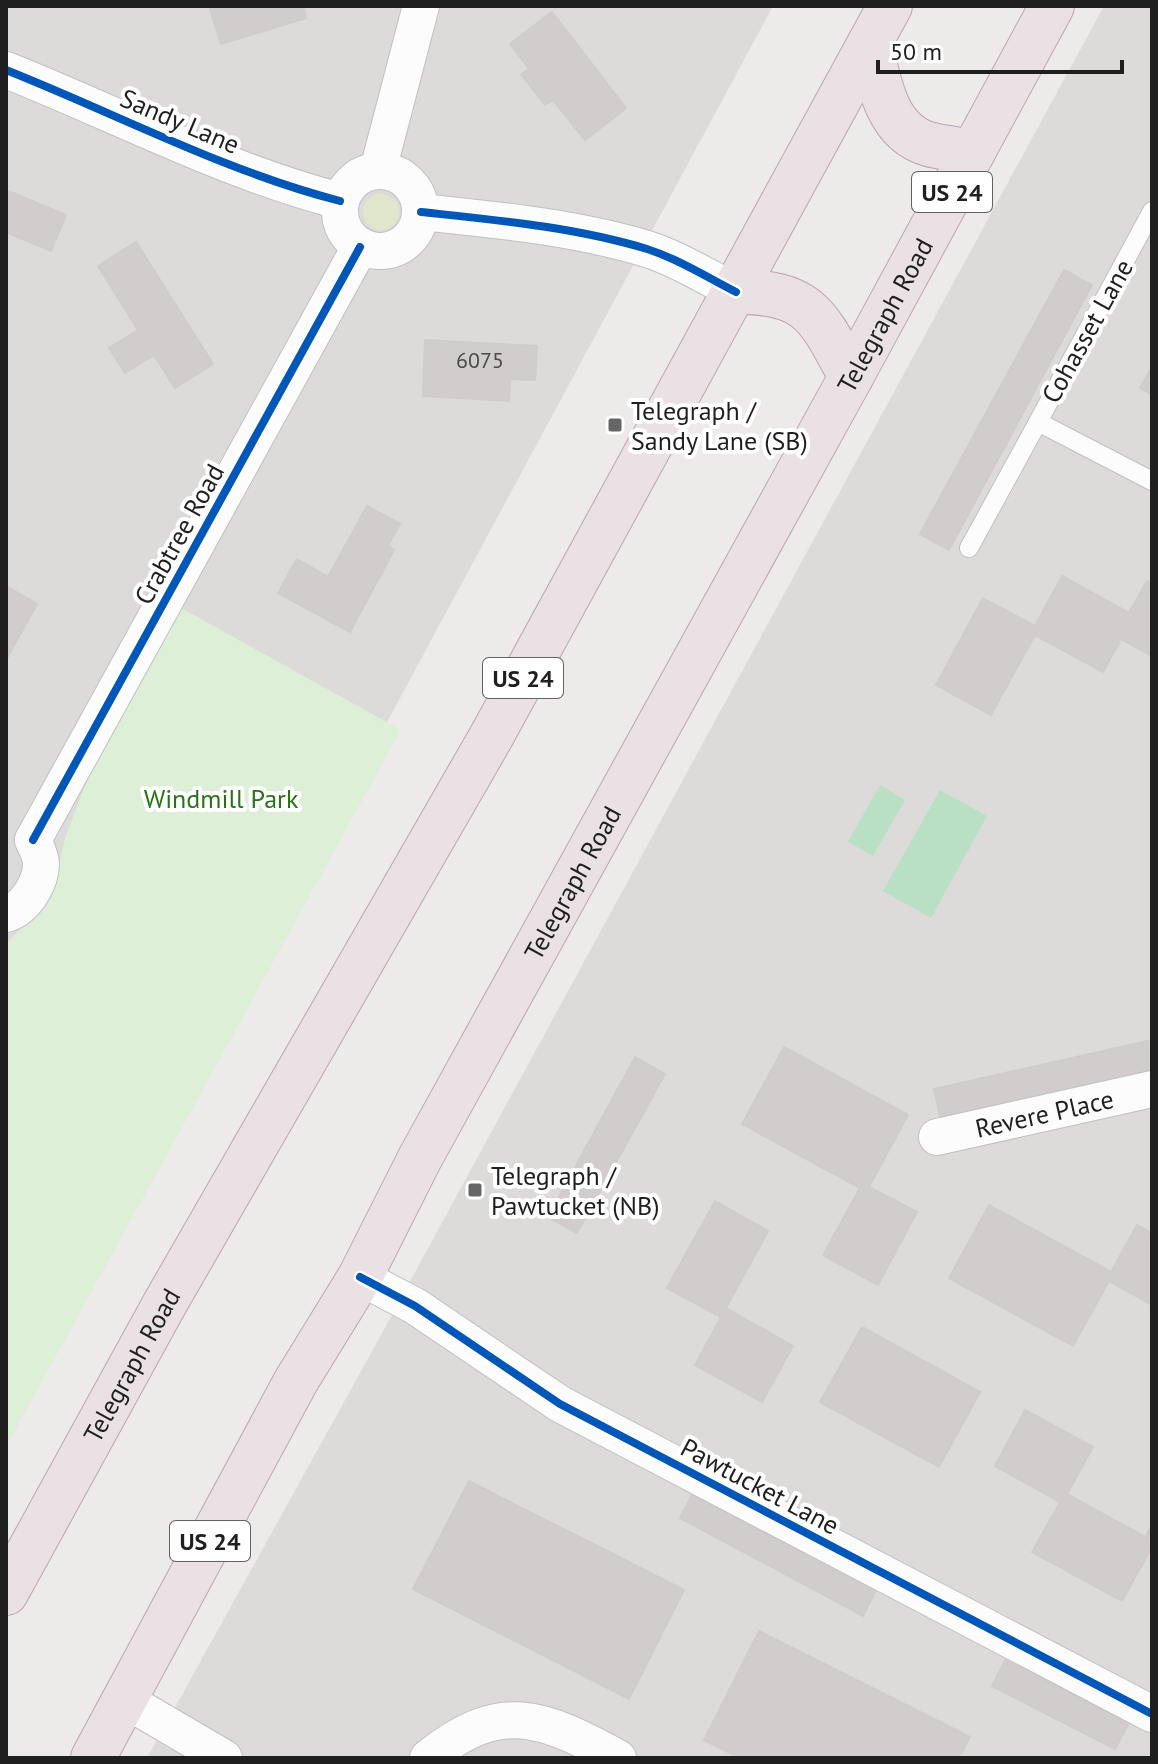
<svg xmlns="http://www.w3.org/2000/svg" width="1158" height="1764" viewBox="0 0 1158 1764" font-family="'PT Sans',sans-serif">
	<style>
		.residential { fill: #dcdbda }
		.grass { fill: #e1e7cb }
		.park { fill: #ddf0d7 }
		.pitch { fill: #b9dfc5 }
		.building { fill: #d0cdcc; stroke: #d0ccca; stroke-width: 2 }
		.lines { fill: none; stroke-linecap: round; stroke-linejoin: round }
		.lane-casing { stroke: #c0c0bf; stroke-width: 20 }
		.street-casing { stroke: #c0c0bf; stroke-width: 38 }
		.highway-casing { stroke: #bfa3b2; stroke-width: 46 }
		.lane { stroke: #fcfcfc; stroke-width: 18 }
		.street { stroke: #fcfcfc; stroke-width: 36 }
		.highway { stroke: #e9e1e4; stroke-width: 44 }
		.cycleway-casing { stroke: #fff; stroke-width: 13 }
		.cycleway { stroke: #0057b8; stroke-width: 8 }
		.poi-dot { fill: #676666; stroke: #fff; stroke-width: 3 }
		.labels { text-anchor: middle; dominant-baseline: central; stroke-width: 8; stroke-linejoin: round; paint-order: stroke }
		.number-label { font-size: 22px; fill: #4b4a4a }
		.shield { fill: #fff; stroke: #626262; stroke-width: 2 }
		.shield-label { font-size: 24px; font-weight: bold; fill: #1f1f1f }
		.street-label { font-size: 26px; fill: #1f1f1f; stroke: #fff }
		.poi-label { font-size: 26px; fill: #1f1f1f; stroke: #fff; text-anchor: start }
		.park-label { font-size: 26px; fill: #287218; stroke: #fff }
	</style>
	<rect width="100%" height="100%" fill="#edebe9"/>
	<g class="residential">
		<polygon points="6,6 773,6 6,1429"/>
		<polygon points="1104,6 1152,6 1152,1758 147,1758 370,1355"/>
	</g>
	<circle class="grass" cx="381" cy="212" r="18"/>
	<polygon class="park" points="181,608 401,730 6,1447 6,944 41,908 55,883 65,838 88,778"/>
	<g class="pitch">
		<polygon points="880,785 905,800 873,856 848,842"/>
		<polygon points="940,790 987,816 931,918 883,891"/>
	</g>
	<g class="building">
		<polygon points="209,6 303,6 306,18 221,44"/>
		<polygon points="552,12 626,108 585,140 553,100 545,105 521,74 529,69 510,44"/>
		<polygon points="6,190 66,215 51,251 6,232"/>
		<polygon points="136,242 213,364 175,388 154,355 125,373 109,348 138,330 98,266"/>
		<polygon points="1064,270 1092,285 949,550 920,534"/>
		<polygon points="425,340 537,346 535,380 510,379 509,401 423,396"/>
		<polygon points="1152,367 1152,395 1140,388"/>
		<polygon points="367,506 400,524 388,546 394,550 350,632 278,593 297,559 328,577"/>
		<polygon points="1062,576 1129,613 1147,581 1152,584 1152,656 1121,639 1103,672 1035,635 991,715 936,685 983,598 1035,626"/>
		<polygon points="6,586 37,604 6,660"/>
		<polygon points="1152,1040 1152,1073 941,1121 934,1089"/>
		<polygon points="784,1047 908,1115 869,1187 917,1212 878,1285 823,1255 860,1188 742,1124"/>
		<polygon points="635,1057 665,1074 577,1233 548,1217"/>
		<polygon points="715,1201 768,1231 726,1308 793,1346 762,1402 695,1365 721,1317 667,1288"/>
		<polygon points="989,1205 1111,1272 1137,1225 1152,1233 1152,1305 1109,1281 1073,1346 949,1278"/>
		<polygon points="862,1327 980,1392 939,1467 820,1402"/>
		<polygon points="1025,1410 1093,1447 1067,1494 1145,1537 1152,1525 1152,1547 1122,1601 1032,1552 1060,1502 995,1466"/>
		<polygon points="469,1481 684,1590 629,1699 413,1589"/>
		<polygon points="692,1495 875,1592 863,1616 680,1518"/>
		<polygon points="759,1631 970,1737 959,1758 740,1758 704,1740"/>
		<polygon points="1005,1660 1129,1723 1115,1749 992,1686"/>
	</g>
	<g class="lines">
		<defs>
			<g id="lane">
				<polyline points="1152,211 1038,422 1152,481"/>
				<polyline points="969,548 1038,422"/>
			</g>
			<g id="street">
				<path d="M6,70c111,44 218,101 334,131"/>
				<polyline points="378,170 421,6"/>
				<circle cx="380" cy="211" r="40"/>
				<path d="M421,212c75,8 153,15 226,37 31,10 60,28 89,43"/>
				<polyline points="33,840 360,247"/>
				<path d="M6,914c19,-5 35,-31 35,-50 0,-8 -5,-17 -8,-24"/>
				<path id="s1" d="M937,1137l215,-48"/>
				<polyline points="360,1277 415,1306 560,1404 1152,1714"/>
				<polyline points="125,1700 224,1758"/>
				<path d="M428,1758c73,-59 114,-41 190,0"/>
			</g>
			<g id="highway">
				<path d="M870,43c9,38 15,88 58,101 15,4 30,5 45,8"/>
				<path d="M736,292c75,-1 83,26 115,85"/>
				<path id="s2" d="M6,1593l158,-288 327,-568 399,-731"/>
				<path id="s3" d="M93,1758l203,-377 64,-104 60,-119 431,-781 201,-371"/>
			</g>
		</defs>
		<use href="#lane" class="lane-casing"/>
		<use href="#street" class="street-casing"/>
		<use href="#highway" class="highway-casing"/>
		<use href="#lane" class="lane"/>
		<use href="#street" class="street"/>
		<use href="#highway" class="highway"/>
		<defs>
			<g id="cycleway">
				<path d="M6,70c111,44 218,101 334,131"/>
				<path d="M421,212c75,8 153,15 226,37 31,10 60,28 89,43"/>
				<polyline points="33,840 360,247"/>
				<polyline points="360,1277 415,1306 560,1404 1152,1714"/>
			</g>
		</defs>
		<use href="#cycleway" class="cycleway-casing"/>
		<use href="#cycleway" class="cycleway"/>
	</g>
	<g class="poi-dot">
		<rect x="607" y="417" width="16" height="16" rx="4"/>
		<rect x="467" y="1182" width="16" height="16" rx="4"/>
	</g>
	<g class="labels">
		<g class="number-label">
			<text x="480" y="360">6075</text>
		</g>
		<g class="shield">
			<rect x="912" y="172" width="80" height="40" rx="6"/>
			<rect x="483" y="658" width="80" height="40" rx="6"/>
			<rect x="170" y="1521" width="80" height="40" rx="6"/>
		</g>
		<g class="shield-label">
			<text x="952" y="192">US 24</text>
			<text x="523" y="678">US 24</text>
			<text x="210" y="1541">US 24</text>
		</g>
		<g class="street-label">
			<text transform="translate(180 121) rotate(23)">Sandy Lane</text>
			<text stroke="none"><textPath href="#s3" startOffset="1646">Telegraph Road</textPath></text>
			<text transform="translate(1087 331) rotate(-61)">Cohasset Lane</text>
			<text transform="translate(179 534) rotate(-61)">Crabtree Road</text>
			<text stroke="none"><textPath href="#s3" startOffset="998">Telegraph Road</textPath></text>
			<text stroke="none"><textPath href="#s1" startOffset="110">Revere Place</textPath></text>
			<text stroke="none"><textPath href="#s2" startOffset="260">Telegraph Road</textPath></text>
			<text transform="translate(760 1486) rotate(28)">Pawtucket Lane</text>
		</g>
		<g class="poi-label">
			<text x="631" y="410">Telegraph /<tspan x="631" dy="30">Sandy Lane (SB)</tspan></text>
			<text x="491" y="1175">Telegraph /<tspan x="491" dy="30">Pawtucket (NB)</tspan></text>
		</g>
		<g class="park-label">
			<text x="221" y="798">Windmill Park</text>
		</g>
	</g>
	<rect width="1158" height="1764" fill="none" stroke="#1f1f1f" stroke-width="16"/>
	<path d="M878 60v12h244v-12" fill="none" stroke="#1f1f1f" stroke-width="4"/>
	<text x="890" y="60" font-size="24" fill="#1f1f1f" stroke="#ffffff" stroke-width="6" paint-order="stroke">50 m</text>
</svg>
